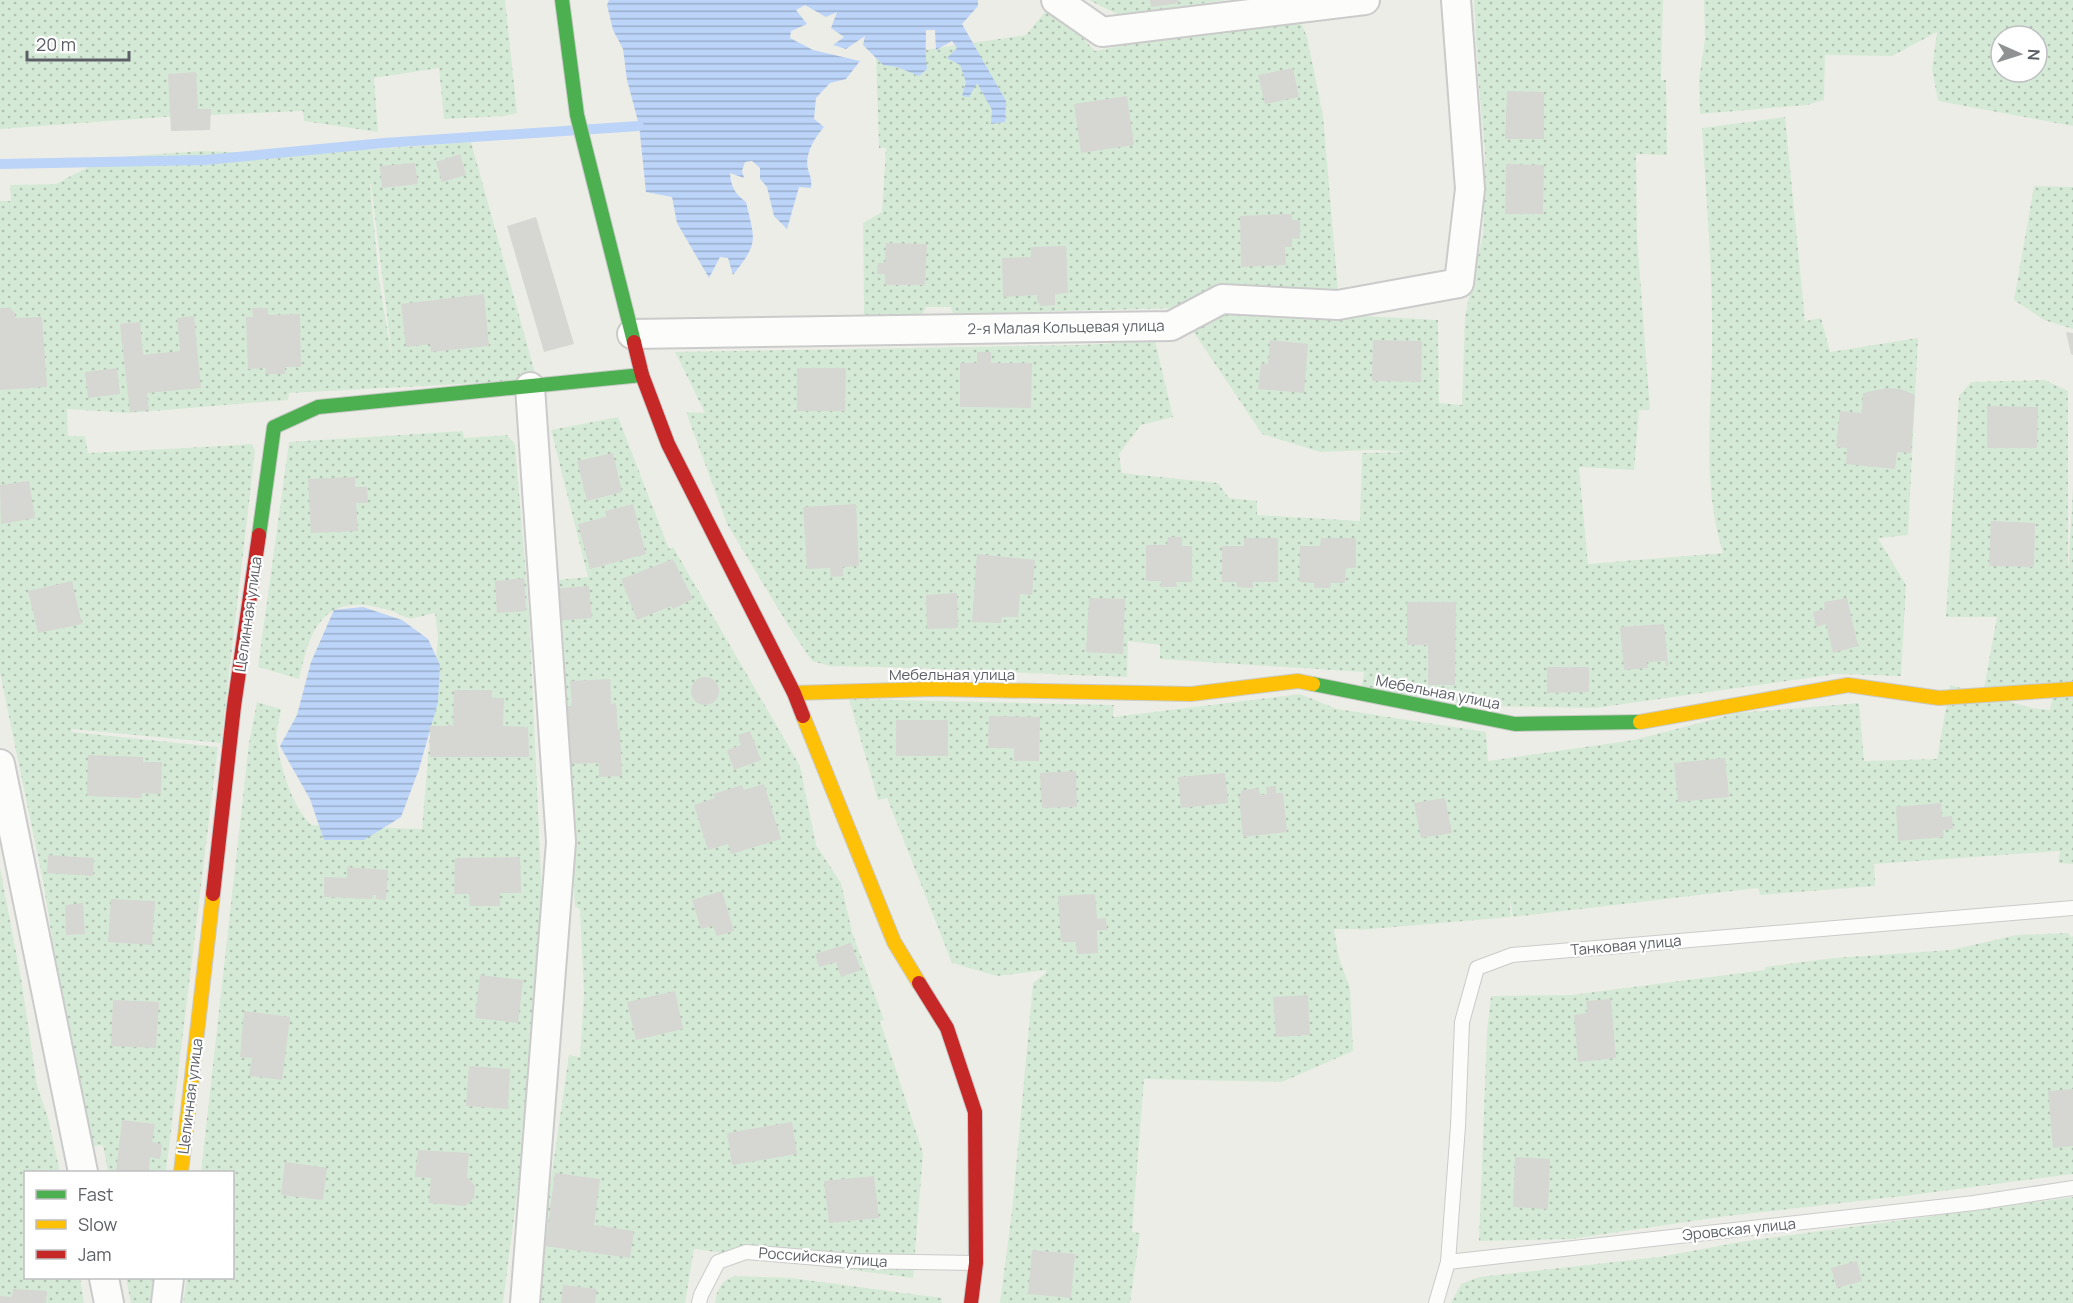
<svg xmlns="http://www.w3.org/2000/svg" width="2073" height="1303" viewBox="0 0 2073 1303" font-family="Manrope,sans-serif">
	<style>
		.grass { fill: url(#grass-dots); fill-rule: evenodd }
		.water { fill: url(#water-rules) }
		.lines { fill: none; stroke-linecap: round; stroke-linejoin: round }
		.stream { stroke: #bbd4f8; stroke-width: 10 }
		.building { fill: #d6d6d2 }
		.lane-casing { stroke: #cacbca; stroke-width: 16 }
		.street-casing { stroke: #cacbca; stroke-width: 32 }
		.fast-casing { stroke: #cacac9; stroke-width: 16 }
		.slow-casing { stroke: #cacac9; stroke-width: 16 }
		.jam-casing { stroke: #cacac9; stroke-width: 16 }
		.lane { stroke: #fcfcfb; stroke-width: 14 }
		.street { stroke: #fcfcfb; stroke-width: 28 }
		.fast { stroke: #4caf50; stroke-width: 14 }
		.slow { stroke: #ffc107; stroke-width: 14 }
		.jam { stroke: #c62828; stroke-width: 14 }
		.labels { text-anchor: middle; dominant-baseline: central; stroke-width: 4.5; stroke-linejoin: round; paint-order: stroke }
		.street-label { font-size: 15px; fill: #5d5f66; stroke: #fff }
	</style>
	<defs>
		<pattern id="grass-dots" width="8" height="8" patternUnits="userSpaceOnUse" patternTransform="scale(1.5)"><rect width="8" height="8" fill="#d5ead6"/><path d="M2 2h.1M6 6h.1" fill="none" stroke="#b0c1b1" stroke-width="1.8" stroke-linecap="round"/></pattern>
		<pattern id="water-rules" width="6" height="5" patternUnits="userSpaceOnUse" patternTransform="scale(1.5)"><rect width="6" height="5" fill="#bbd4f8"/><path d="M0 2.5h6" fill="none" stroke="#9bafcd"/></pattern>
	</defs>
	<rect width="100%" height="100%" fill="#edede7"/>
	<g class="grass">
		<polygon points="0,0 505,0 517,113 505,116 444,119 439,68 374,78 378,132 304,121 303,111 164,117 0,129"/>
		<polygon points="1089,0 1227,0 1119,15"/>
		<path d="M1474,0h189l-2,80h5l1,75 -31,-1 1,83 13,173h-11l-5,60 -55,-3 9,97 135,-11c-23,-74 -10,-148 -11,-223 0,-68 -6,-135 -10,-202l83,-11 20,204 16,-3 9,34 88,-14 -10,197 -30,3 28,47 -5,91 -64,-2 -242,34 -116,-2 -118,-15 3,-19 -204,-13v-14l-32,-4 -1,36c-99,-3 -198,-10 -297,-11l-18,-5 -21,-31 -64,-106 -41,-112 19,1 -30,-61 405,-7 75,-4 18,76 -32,8 -22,29 3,19 96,10 11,15 28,3v14l103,6 2,-68 48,-1 -38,-2 -52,2 -58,-18 -71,-106 40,-19 207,11 1,83 23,2 3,-89 18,-82 2,-81 -7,-78z"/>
		<path d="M1704,0h369v126l-135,-25 -6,-32 5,-37 -45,24 -67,-1 -1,45 -17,5 -107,9 -1,-33 6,-43zM2001,36h36v36h-36z"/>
		<polygon points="1051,5 1095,51 1134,43 1287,21 1302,25 1307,37 1323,116 1338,291 1213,287 1177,308 953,314 951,307 926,307 922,315 864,316 863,223 882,212 886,148 879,148 876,57 1026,35"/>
		<path d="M471,142l66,238 -248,13 -1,7 -159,13 -62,-4 1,27h17l3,17 135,-7 29,-2 3,7 -34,292 -150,-14 1,3 146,15 -52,425h-58l-5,-27 -15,2 -10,-45 -35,-221 -43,-208v-472h11l-1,-16 46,-1 47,-25 41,-4 58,-4 58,2 44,-4 62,1zM370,184h1l22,181 -14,-86z"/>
		<polygon points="2034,186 2073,187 2073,329 2044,320 2014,300"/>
		<polygon points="2045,380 2068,391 2068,573 2073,488 2073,864 2058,863 2060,851 1874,864 1875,886 1760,895 1758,888 1513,917 1509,896 1511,917 1359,930 1359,929 1334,929 1339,958 1350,988 1353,1051 1282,1082 1144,1079 1132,1232 1140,1233 1130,1303 1000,1303 1012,1211 1033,983 1046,973 1046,970 997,976 952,963 887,798 878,800 849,699 1114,705 1113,717 1300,694 1337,709 1486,732 1488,761 1634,740 1737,713 1859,703 1864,761 1937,759 1950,685 2032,708 2050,710 2054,687 1984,688 1997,617 1946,617 1959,396 1971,382"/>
		<polygon points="618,417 669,549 673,547 800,766 816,845 841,883 852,932 884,1020 880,1021 923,1153 913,1278 694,1249 685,1303 533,1303 569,1055 580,1057 584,993 580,909 575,907 568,787 547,581 588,577 551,430"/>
		<path d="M463,431l1,7 43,-3 8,10 14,166 15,331 -8,105 -33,256h-320l4,-25h45v-106h-31l48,-429 8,-41 24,7c-1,10 -6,23 -4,33 3,25 16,67 35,83l110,4 16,-192 -3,-24c-7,1 -20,6 -27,5 -4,-1 -9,-4 -13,-6 -7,-2 -14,-4 -22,-6 -54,-9 -64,29 -74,73l-41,-12 31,-225z"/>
		<polygon points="0,868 21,978 37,1085 48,1118 60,1172 26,1172 26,1278 80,1278 84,1303 0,1303"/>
		<polygon points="2069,933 2070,937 2073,936 2073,1174 1904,1196 1727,1216 1571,1239 1479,1241 1487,1031 1491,996 1571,995 1765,970 1765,967 1834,958 1951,950 2016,935"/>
		<polygon points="2073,1197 2073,1303 1451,1303 1461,1284 1479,1277 1659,1257 1740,1242"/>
		<path d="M734,1276l57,2 151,20 -1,5h-226c2,-14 6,-22 19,-27z"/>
		<polygon points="126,1278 153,1278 150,1303 131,1303"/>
	</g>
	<g class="water">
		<path d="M609,0h369v6l-16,18 44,77 -1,21 -14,2 1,-14 -15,-27 -8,14 -7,-1 4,-14 -6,-17 -13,-7 10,-10 -5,-7 -16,9 -1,-20h-9c0,14 -1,26 1,39l-8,7 -22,-9 -14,-2 -20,-20 2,-9 -19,13 -13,-4 11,-8 -13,-9 6,-16 -11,5 -21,-12 -9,5 11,14 -16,7 -1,7 23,12 47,11 -14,18 -16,4 -14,15 -2,21 10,8c-9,10 -20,28 -16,42 2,9 4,8 3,19l-12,-1 -12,42 -13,-13 -7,-29 -7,-8v-11l-8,-7 -7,1 -3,9 2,7 -14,-5c1,14 5,21 16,29 9,39 13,40 -13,73l-5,-17 -8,-1 -11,21 -32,-55 -5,-26 -26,-5 -7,-67 -12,-45 -4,-31 -10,-19 -6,-25z"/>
		<polygon points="363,607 402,620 428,639 440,665 438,702 419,769 401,817 364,840 324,840 310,799 280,746 297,715 311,662 334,610"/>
	</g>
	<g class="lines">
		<polyline class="stream" points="0,164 205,160 384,143 639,126"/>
	</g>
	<g class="building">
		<polygon points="1150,0 1178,0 1179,3 1151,7"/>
		<polygon points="1293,68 1299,97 1265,104 1258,75"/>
		<polygon points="196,72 198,109 211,109 210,130 171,131 168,74"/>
		<polygon points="1507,91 1544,92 1544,139 1505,139"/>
		<polygon points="1127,96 1134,145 1081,153 1074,104"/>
		<polygon points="460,154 466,175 442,182 436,162"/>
		<polygon points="415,163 418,184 382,188 380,166"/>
		<polygon points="1506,164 1544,165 1543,214 1505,214"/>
		<polygon points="1292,214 1292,220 1300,220 1300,239 1292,238 1292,247 1285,247 1286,265 1241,267 1240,216"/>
		<polygon points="536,217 574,344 544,352 507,226"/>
		<polygon points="886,243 927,244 925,285 885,285 885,274 877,274 878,263 885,263"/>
		<polygon points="1066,246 1068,293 1055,294 1055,305 1041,306 1037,301 1037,295 1003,297 1002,258 1031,257 1031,247"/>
		<polygon points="484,294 489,346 431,352 430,344 406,347 401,304"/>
		<polygon points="0,308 10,308 15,313 15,318 42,317 47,387 0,390"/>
		<polygon points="252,308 268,308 268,315 300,314 301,367 285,367 285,374 265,374 266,368 248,369 246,317 253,317"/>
		<polygon points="194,316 201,388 147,393 149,410 130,412 120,324 140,322 143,355 180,351 177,318"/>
		<polygon points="2066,332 2073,333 2073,355 2071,354"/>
		<polygon points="1270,340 1308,344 1304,393 1258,389 1261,363 1268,364"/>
		<polygon points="1373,340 1422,341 1421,382 1372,381"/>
		<polygon points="977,352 991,352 991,363 1032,363 1031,408 960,407 960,363 977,363"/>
		<polygon points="117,368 120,394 88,398 85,372"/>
		<polygon points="797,368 846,368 845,411 797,411"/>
		<polygon points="1886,388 1901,389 1915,395 1911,453 1897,452 1895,469 1846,464 1847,448 1836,447 1840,411 1862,413 1863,393"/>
		<polygon points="1987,406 2038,407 2037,448 1987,448"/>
		<polygon points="613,453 622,492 587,501 577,461"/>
		<polygon points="355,477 355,487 367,487 368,503 356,503 358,531 311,533 308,479"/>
		<polygon points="29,481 35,518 1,524 0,485"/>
		<polygon points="633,504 646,554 590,569 578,524 606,517 605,511"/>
		<polygon points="856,504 859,566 843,567 843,576 831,577 830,568 807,569 803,507"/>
		<polygon points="1991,521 2035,523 2034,567 1989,566"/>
		<polygon points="1168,537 1182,537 1182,546 1192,546 1192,582 1176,582 1177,587 1160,587 1161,581 1146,581 1146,545 1167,545"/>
		<polygon points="1244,538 1278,538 1278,582 1253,582 1253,588 1237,587 1237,582 1222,582 1222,546 1244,546"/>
		<polygon points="1321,538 1356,538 1356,568 1346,568 1345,583 1330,583 1330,588 1314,588 1314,583 1299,582 1300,546 1320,546"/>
		<polygon points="977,554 1035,560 1032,595 1020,594 1018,617 1002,617 1001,623 972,622"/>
		<polygon points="673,559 693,599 673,609 671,606 637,620 621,579"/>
		<polygon points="524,578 526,611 497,613 495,581"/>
		<polygon points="72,581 82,624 38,633 28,591"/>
		<polygon points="589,586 592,618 554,621 551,589"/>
		<polygon points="957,593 958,628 927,629 926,595"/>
		<polygon points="1089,598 1125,599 1123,654 1086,652"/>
		<polygon points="1847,598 1858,646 1833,653 1826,624 1816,627 1813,612 1825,609 1824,602"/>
		<polygon points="1407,602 1456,602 1455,685 1428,685 1428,645 1407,645"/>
		<polygon points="1664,624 1668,666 1666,666 1666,661 1647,662 1648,668 1624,670 1620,627"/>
		<polygon points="1547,667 1589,667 1589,692 1547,693"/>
		<circle cx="705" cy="691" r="14"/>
		<polygon points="610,679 611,704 616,703 618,730 620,730 622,776 599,777 599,763 568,764 567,706 572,706 570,681"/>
		<polygon points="454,690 492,690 492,698 504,698 503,726 528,727 529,757 430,757 430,726 447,726 448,724 453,726"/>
		<polygon points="989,716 1040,717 1039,761 1014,761 1014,748 988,748"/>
		<rect x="896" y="720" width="52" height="36"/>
		<polygon points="750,731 761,760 734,770 727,750 741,745 738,735"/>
		<polygon points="88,755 143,757 143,762 162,762 161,794 142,793 141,798 87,796"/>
		<polygon points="1725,758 1729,797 1678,802 1674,763"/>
		<polygon points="1076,771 1077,807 1042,808 1040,773"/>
		<polygon points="1225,773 1228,803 1181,808 1178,777"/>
		<polygon points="764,784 781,839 731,854 728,844 708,850 694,805 715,798 713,794 742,785 744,790"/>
		<polygon points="1276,786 1276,793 1283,793 1287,832 1243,837 1239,797 1242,790 1257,788 1261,795 1267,794 1266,787"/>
		<polygon points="1445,798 1452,833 1421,838 1414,803"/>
		<polygon points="1941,803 1942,817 1952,816 1953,829 1943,830 1944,837 1898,841 1896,807"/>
		<polygon points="48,855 94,858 93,876 47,873"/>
		<polygon points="520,857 521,893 500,893 500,906 470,906 469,894 454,894 455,858"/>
		<polygon points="347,867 388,870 386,900 376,899 376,895 373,895 372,899 324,897 324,877 347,878"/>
		<polygon points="722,891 734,931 717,936 713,926 701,929 692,900"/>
		<polygon points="1095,894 1097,919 1106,918 1107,930 1097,930 1098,953 1077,954 1076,942 1061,942 1058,896"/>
		<polygon points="111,899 155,901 152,945 108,942"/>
		<polygon points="83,903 85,934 66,935 65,905"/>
		<polygon points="851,943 861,970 841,977 836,962 819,967 815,954"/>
		<polygon points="480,975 523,980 518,1023 475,1018"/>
		<polygon points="675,991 683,1029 636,1040 627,1002"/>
		<polygon points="1308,995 1310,1035 1276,1037 1273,997"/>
		<polygon points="1611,999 1616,1058 1578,1062 1574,1015 1587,1013 1586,1001"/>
		<polygon points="113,1000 159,1002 156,1048 111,1046"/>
		<polygon points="244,1011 290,1017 282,1080 249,1076 252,1058 240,1057"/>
		<polygon points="469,1066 510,1069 508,1109 466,1106"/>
		<polygon points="2073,1089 2073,1146 2053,1148 2048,1091"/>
		<polygon points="122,1120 155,1124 152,1142 162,1144 160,1159 150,1157 149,1172 116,1172"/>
		<polygon points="792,1122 797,1154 732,1165 727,1133"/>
		<polygon points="418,1150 469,1153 467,1177 475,1186 474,1198 465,1206 429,1203 431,1178 415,1177"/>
		<polygon points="1515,1157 1550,1159 1548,1209 1513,1207"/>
		<polygon points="285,1162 327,1168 323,1200 281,1195"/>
		<polygon points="555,1173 600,1179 594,1225 634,1231 630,1258 545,1246"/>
		<polygon points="874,1176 879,1218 829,1223 824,1181"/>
		<polygon points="1032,1250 1075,1254 1071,1298 1028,1294"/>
		<polygon points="1857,1261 1862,1281 1837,1288 1831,1268"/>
		<polygon points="563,1285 597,1289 595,1303 561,1303"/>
		<polygon points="13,1289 47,1291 46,1303 0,1303 0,1296 12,1297"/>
	</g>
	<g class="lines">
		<defs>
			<g id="lane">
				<polyline points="1448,1262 1458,1126 1462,1022 1477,968 1512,955 2073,908"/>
				<polyline points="699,1303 701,1295 718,1262 746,1252 853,1261 976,1263"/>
				<polyline points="1436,1303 1448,1262 1974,1203 2073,1188"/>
			</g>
			<g id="street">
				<polyline points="1056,0 1102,32 1365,0"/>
				<polyline points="632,334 1171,326 1222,299 1338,305 1459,283 1470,189 1456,0"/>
				<polyline points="0,764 83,1172"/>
				<polyline points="104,1278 109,1303"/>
				<polyline points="166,1303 169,1278"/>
				<polyline points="525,1303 561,842 530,387"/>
			</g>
			<g id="fast">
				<polyline points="562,0 577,115 634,342"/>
				<polyline points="259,535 274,427 318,407 642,375"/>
				<polyline points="1313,684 1515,724 1640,722"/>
			</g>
			<g id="slow">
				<polyline points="794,693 934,689 1191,694 1298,681 1313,684"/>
				<polyline points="803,716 894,942 919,983"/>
				<polyline points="1640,722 1848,685 1939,698 2073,689"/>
				<polyline points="181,1172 213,894"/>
			</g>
			<g id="jam">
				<polyline points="634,342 642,375 668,444 794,693 803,716"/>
				<polyline points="213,894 234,706 259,535"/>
				<polyline points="919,983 947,1028 975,1112 976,1263 971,1303"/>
			</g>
		</defs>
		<use href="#lane" class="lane-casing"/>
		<use href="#street" class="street-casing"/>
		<use href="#fast" class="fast-casing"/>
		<use href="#slow" class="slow-casing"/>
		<use href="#jam" class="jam-casing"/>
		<use href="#lane" class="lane"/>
		<use href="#street" class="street"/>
		<use href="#fast" class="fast"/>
		<use href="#slow" class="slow"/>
		<use href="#jam" class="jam"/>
	</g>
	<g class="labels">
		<g class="street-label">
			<text transform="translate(1066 327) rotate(-1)">2-я Малая Кольцевая улица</text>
			<text transform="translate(248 614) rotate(-82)">Целинная улица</text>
			<text x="952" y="674">Мебельная улица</text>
			<text transform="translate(1438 692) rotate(11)">Мебельная улица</text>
			<text transform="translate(1626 945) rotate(-5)">Танковая улица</text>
			<text transform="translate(190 1096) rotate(-83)">Целинная улица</text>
			<text transform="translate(1739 1229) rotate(-6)">Эровская улица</text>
			<text transform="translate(823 1257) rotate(4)">Российская улица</text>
		</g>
	</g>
	<rect x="24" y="1171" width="210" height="108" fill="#ffffff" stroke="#bebfc2" stroke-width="1.5"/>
	<rect x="36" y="1190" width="30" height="9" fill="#4caf50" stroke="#bebfc2" stroke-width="1.5"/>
	<text x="78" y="1201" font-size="18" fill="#5d5f66">Fast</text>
	<rect x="36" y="1220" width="30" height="9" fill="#ffc107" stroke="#bebfc2" stroke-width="1.5"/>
	<text x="78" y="1231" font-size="18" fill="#5d5f66">Slow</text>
	<rect x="36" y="1250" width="30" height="9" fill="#c62828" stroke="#bebfc2" stroke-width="1.5"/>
	<text x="78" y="1261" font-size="18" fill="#5d5f66">Jam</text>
	<g transform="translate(2019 54) rotate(93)"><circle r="28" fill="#ffffff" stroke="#bebfc2" stroke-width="1.5"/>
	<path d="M0-4.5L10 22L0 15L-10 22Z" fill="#8f9193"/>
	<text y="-9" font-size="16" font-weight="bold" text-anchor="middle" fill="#5d5f66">N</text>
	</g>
	<path d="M27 51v9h102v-9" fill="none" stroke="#5d5f66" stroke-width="3"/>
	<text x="36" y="51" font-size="18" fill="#5d5f66" stroke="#ffffff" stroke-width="4.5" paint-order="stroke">20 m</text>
</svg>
